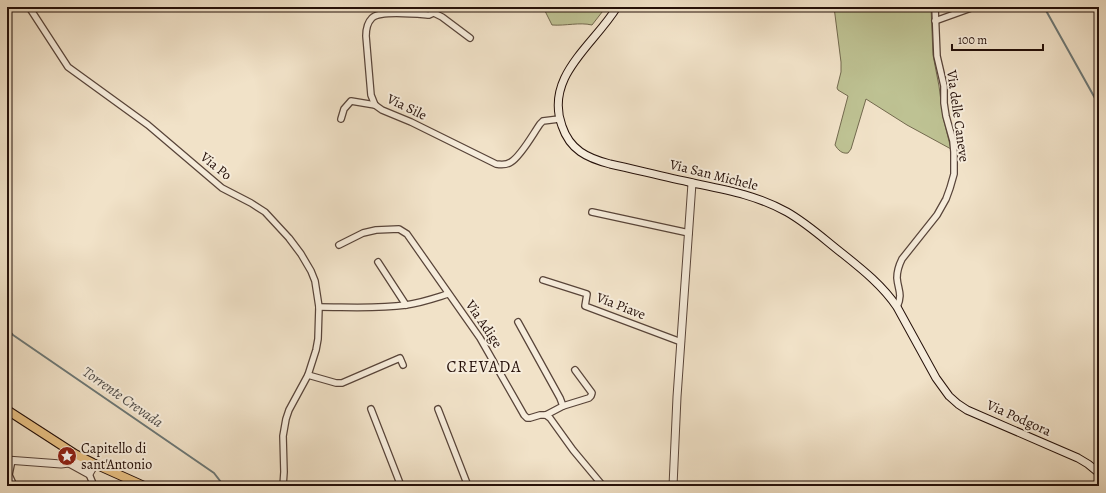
<svg xmlns="http://www.w3.org/2000/svg" width="1106" height="493" viewBox="0 0 1106 493" font-family="Alegreya,serif">
	<style>
		.green { fill: #bec293; stroke: #72694e }
		.lines { fill: none; stroke-linecap: round; stroke-linejoin: round }
		.stream { stroke: #6c7775; stroke-width: 2 }
		.minor-casing { stroke: #584439; stroke-width: 8 }
		.tertiary-casing { stroke: #584439; stroke-width: 9 }
		.secondary-casing { stroke: #251009; stroke-width: 9 }
		.primary-casing { stroke: #251009; stroke-width: 10 }
		.minor { stroke: #f6ecdb; stroke-width: 5.5 }
		.tertiary { stroke: #f6ecdb; stroke-width: 7 }
		.secondary { stroke: #f6ecdb; stroke-width: 7 }
		.primary { stroke: #e8c184; stroke-width: 8 }
		.labels { text-anchor: middle; dominant-baseline: central; stroke-width: 4; stroke-linejoin: round; paint-order: stroke }
		.street-label { font-size: 14px; fill: #251009; stroke: #f6ecdb }
		.poi-label { font-size: 14px; fill: #251009; stroke: #f6ecdb; text-anchor: start }
		.water-label { font-size: 15px; font-style: italic; fill: #4f4c48; stroke: #f6ecdb }
		.quarter-label { font-size: 16px; letter-spacing: 1px; fill: #251009; stroke: #f6ecdb }
	</style>
	<rect width="100%" height="100%" fill="#f1e2c8"/>
	<filter id="stains"><feTurbulence type="fractalNoise" baseFrequency=".005" numOctaves="4"/><feColorMatrix values="0 0 0 0 .2 0 0 0 0 .09 0 0 0 0 .02 0 0 0 .5 -.17"/></filter>
	<radialGradient id="worn" r=".72"><stop offset=".6" stop-color="#630" stop-opacity="0"/><stop offset="1" stop-color="#630" stop-opacity=".3"/></radialGradient>
	<g class="green">
		<path d="M543,7h63l-14,18c-13,-3 -26,1 -40,0z"/>
		<path d="M834,7h97l2,48 6,31 4,31 8,32 -44,-24 -41,-26 -15,50 -3,4c-6,1 -10,-3 -13,-8l13,-49 -10,-6 -1,-2 4,-16v-10z"/>
	</g>
	<g class="lines">
		<g class="stream">
			<polyline points="1044,7 1096,100 1099,109"/>
			<polyline points="7,329 13,335 214,473 224,486"/>
		</g>
		<defs>
			<g id="minor">
				<polyline points="29,7 68,67 148,125 222,188 251,203 265,212 289,238 301,254 311,271 315,281 319,307 318,339 316,350 308,375 289,410 286,419 283,436 284,472 283,486"/>
				<path d="M436,7c0,5 -2,6 -7,8 -12,-1 -49,-5 -57,3 -5,5 -6,12 -6,18l5,59 4,10 7,5 29,12 85,42c6,1 11,1 15,-2 10,-6 22,-28 29,-38l3,-3 16,-2"/>
				<polyline points="434,13 442,17 470,38"/>
				<polyline points="935,21 974,7"/>
				<polyline points="341,119 344,109 351,101 375,105"/>
				<polyline points="592,212 689,233"/>
				<polyline points="339,245 363,233 376,230 399,229 407,234 480,338 524,415 527,418 530,418 540,415 546,415 563,406 560,398 518,322"/>
				<polyline points="378,262 406,305"/>
				<polyline points="543,280 587,294 585,306 681,342"/>
				<path d="M319,307c29,0 58,2 87,-2 15,-2 29,-7 42,-11"/>
				<path d="M897,307c6,-13 1,-17 0,-29 0,-7 2,-13 5,-19l35,-44 9,-16 4,-11 4,-14v-22l-1,-11 -7,-25 -2,-13v-17l-7,-30 -2,-49"/>
				<polyline points="308,375 336,383 342,383 400,358 403,365"/>
				<polyline points="563,406 589,398 591,396 592,393 575,370"/>
				<polyline points="371,409 401,486"/>
				<polyline points="438,409 468,486"/>
				<polyline points="546,415 550,418 573,450 603,486"/>
				<polyline points="12,460 9,475 14,486"/>
				<polyline points="89,474 94,486"/>
				<polyline points="1094,486 1099,481"/>
			</g>
			<g id="tertiary">
				<polyline points="72,459 91,469"/>
				<polyline points="7,460 61,464 69,463"/>
				<polyline points="69,463 89,474 95,464"/>
				<polyline points="673,486 677,397 692,183"/>
			</g>
			<path id="secondary" d="M617,7c-23,38 -73,69 -55,119 8,24 25,32 48,38 27,6 55,13 83,19 34,7 63,12 94,29 21,12 38,28 56,42 20,16 40,32 54,53l39,71 13,18 9,8 9,6 111,48 10,6 11,9"/>
			<polyline id="primary" points="7,410 75,454 95,464 144,486"/>
		</defs>
		<use href="#minor" class="minor-casing"/>
		<use href="#tertiary" class="tertiary-casing"/>
		<use href="#secondary" class="secondary-casing"/>
		<use href="#primary" class="primary-casing"/>
		<use href="#minor" class="minor"/>
		<use href="#tertiary" class="tertiary"/>
		<use href="#secondary" class="secondary"/>
		<use href="#primary" class="primary"/>
	</g>
	<defs>
		<symbol id="sight-disc" viewBox="-11 -11 22 22"><circle r="9.5" fill="#8f2418" stroke="#f6ecdb"/><path d="M0-6L1.8-2.2L6-1.7L2.9 1.2L3.7 5.4L0 3.3L-3.7 5.4L-2.9 1.2L-6-1.7L-1.8-2.2Z" fill="#fff"/></symbol>
	</defs>
	<g fill-rule="evenodd">
		<use href="#sight-disc" x="56" y="445" width="22" height="22"/>
	</g>
	<g class="labels">
		<g class="street-label">
			<text transform="translate(407 107) rotate(26)">Via Sile</text>
			<text transform="translate(958 116) rotate(82)">Via delle Caneve</text>
			<text transform="translate(216 166) rotate(39)">Via Po</text>
			<text transform="translate(714 175) rotate(14)">Via San Michele</text>
			<text transform="translate(621 306) rotate(21)">Via Piave</text>
			<text transform="translate(484 324) rotate(56)">Via Adige</text>
			<text transform="translate(1019 418) rotate(24)">Via Podgora</text>
		</g>
		<g class="poi-label">
			<text x="81" y="448">Capitello di<tspan x="81" dy="16">sant'Antonio</tspan></text>
		</g>
		<g class="water-label">
			<text transform="translate(123 397) rotate(35)">Torrente Crevada</text>
		</g>
		<g class="quarter-label">
			<text x="484" y="367">CREVADA</text>
		</g>
	</g>
	<rect width="1106" height="493" fill="none" stroke="#f1e2c8" stroke-width="24"/>
	<rect x="8" y="8" width="1090" height="477" fill="none" stroke="#251009" stroke-width="2"/>
	<rect x="12" y="12" width="1082" height="469" fill="none" stroke="#251009"/>
	<path d="M952 44v6h91v-6" fill="none" stroke="#251009" stroke-width="2"/>
	<text x="958" y="44" font-size="12" fill="#251009" stroke="#f6ecdb" stroke-width="3" paint-order="stroke">100 m</text>
	<rect width="100%" height="100%" filter="url(#stains)"/>
	<rect width="100%" height="100%" fill="url(#worn)"/>
</svg>
